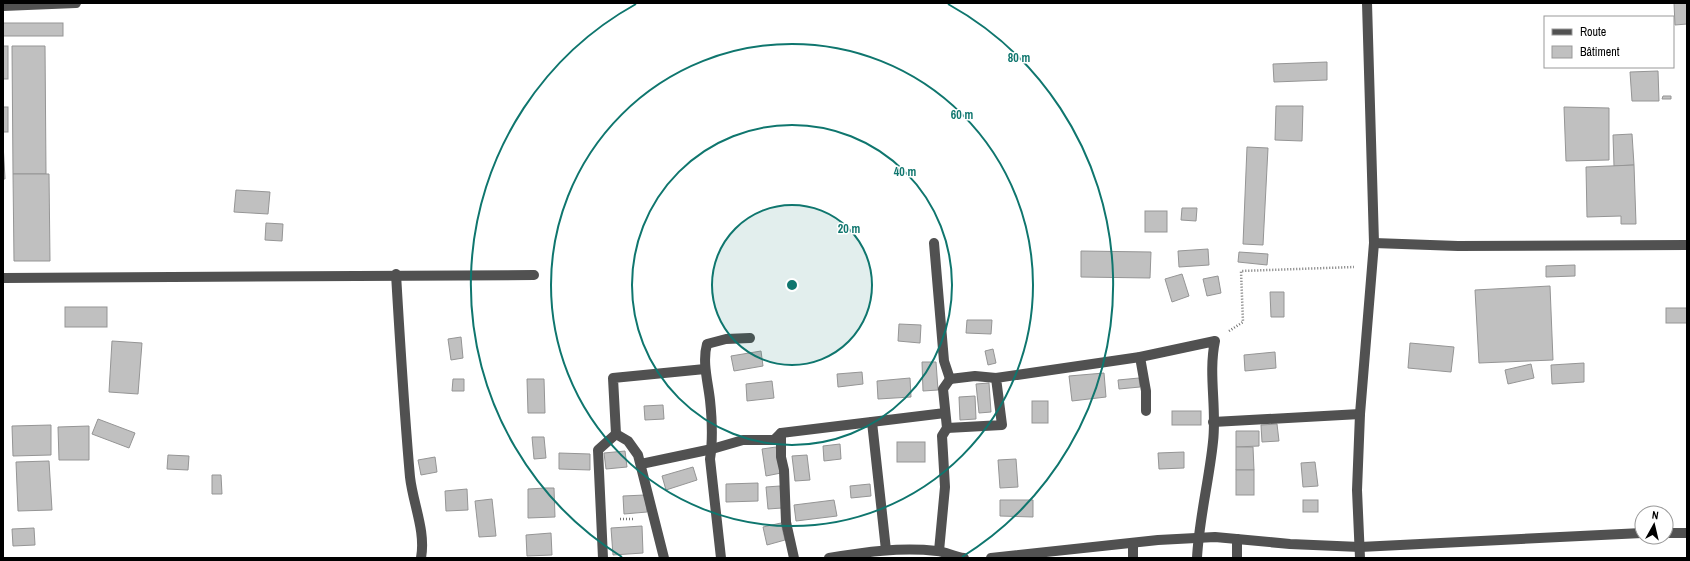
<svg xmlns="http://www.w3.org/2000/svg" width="1690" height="561" viewBox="0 0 1690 561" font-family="'Archivo Narrow',sans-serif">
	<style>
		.building { fill: #c0c0c0; stroke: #959595 }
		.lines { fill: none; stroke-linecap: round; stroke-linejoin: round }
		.path { stroke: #737373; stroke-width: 2.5; stroke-dasharray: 1 2; stroke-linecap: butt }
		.minor { stroke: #515151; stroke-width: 10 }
		.ring { fill: none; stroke: #0f766e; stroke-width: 2 }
		.centre { fill: #0f766e; stroke: #fff; stroke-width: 2 }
		.ring-label { font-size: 12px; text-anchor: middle; font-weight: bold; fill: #0f766e; stroke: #fff; stroke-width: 3; stroke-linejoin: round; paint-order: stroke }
	</style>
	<rect width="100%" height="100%" fill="#fff"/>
	<g class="building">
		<polygon points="1674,3 1687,3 1687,24 1675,25"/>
		<rect x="3" y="23" width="60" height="13"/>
		<rect x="3" y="46" width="5" height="33"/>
		<polygon points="12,46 45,46 46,174 13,174"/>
		<polygon points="1327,62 1327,80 1274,82 1273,64"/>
		<polygon points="1658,71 1659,101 1632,101 1630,72"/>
		<polygon points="1663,96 1671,96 1671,99 1662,99"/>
		<polygon points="1276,106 1303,106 1302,141 1275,140"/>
		<rect x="3" y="107" width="5" height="25"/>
		<polygon points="1564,107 1609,108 1609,160 1566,161"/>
		<polygon points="1632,134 1634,165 1614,166 1613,135"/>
		<polygon points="3,143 5,179 3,179"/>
		<polygon points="1247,147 1268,148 1263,245 1243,244"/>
		<polygon points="1634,165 1636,224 1621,224 1621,216 1587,217 1586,167"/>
		<polygon points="13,174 49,174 50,261 14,261"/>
		<polygon points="236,190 270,192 268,214 234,212"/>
		<polygon points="1182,208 1197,208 1196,221 1181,220"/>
		<rect x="1145" y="211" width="22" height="21"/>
		<polygon points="266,223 283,224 282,241 265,240"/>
		<polygon points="1208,249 1209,265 1179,267 1178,251"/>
		<polygon points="1081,251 1151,252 1150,278 1081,277"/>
		<polygon points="1239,252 1268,254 1267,265 1238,262"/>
		<polygon points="1575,265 1575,276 1546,277 1546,266"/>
		<polygon points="1182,274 1189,296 1172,302 1165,279"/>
		<polygon points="1218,276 1221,293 1207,296 1203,279"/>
		<polygon points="1550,286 1553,360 1479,363 1475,290"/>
		<polygon points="1270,292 1284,292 1284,317 1271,317"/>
		<rect x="65" y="307" width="42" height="20"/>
		<rect x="1666" y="308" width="21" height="15"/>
		<polygon points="967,320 992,320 991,334 966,333"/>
		<polygon points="899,324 921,325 920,343 898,341"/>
		<polygon points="461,337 463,358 451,360 448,339"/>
		<polygon points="112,341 142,343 138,394 109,392"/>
		<polygon points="1410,343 1454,347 1451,372 1408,368"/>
		<polygon points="993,349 996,363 988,365 985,351"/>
		<polygon points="761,351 763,366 734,371 731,356"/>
		<polygon points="1275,352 1276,368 1245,371 1244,355"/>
		<polygon points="922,362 936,362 938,390 923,391"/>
		<polygon points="1584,363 1584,382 1552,384 1551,365"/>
		<polygon points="1531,364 1534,378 1508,384 1505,370"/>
		<polygon points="862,372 863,384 838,387 837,374"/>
		<polygon points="1104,373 1106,397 1072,401 1069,376"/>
		<polygon points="910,378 911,397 878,399 877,381"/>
		<polygon points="1139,378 1140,387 1119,389 1118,380"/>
		<polygon points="453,379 464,379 464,391 452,391"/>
		<polygon points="527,379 544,379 545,413 528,413"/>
		<polygon points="772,381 774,398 747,401 746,384"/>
		<polygon points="989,383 991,412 979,413 976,384"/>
		<polygon points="975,396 976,419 960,420 959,397"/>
		<rect x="1032" y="401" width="16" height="22"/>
		<polygon points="663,405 664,419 645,420 644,406"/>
		<rect x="1172" y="411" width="29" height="14"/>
		<polygon points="98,419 135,433 129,448 92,434"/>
		<polygon points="1277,424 1279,441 1262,442 1261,425"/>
		<polygon points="51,425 51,455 13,456 12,426"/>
		<polygon points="89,426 89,460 59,460 58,427"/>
		<polygon points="1236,431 1259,431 1259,446 1236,447"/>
		<polygon points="532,437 544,437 546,458 534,459"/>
		<rect x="897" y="442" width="28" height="20"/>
		<polygon points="840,444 841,459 824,461 823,446"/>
		<polygon points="776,447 781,473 766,476 762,449"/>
		<polygon points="1236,447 1253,447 1254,470 1236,470"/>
		<polygon points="625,451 627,467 606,469 604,453"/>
		<polygon points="1184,452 1184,468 1159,469 1158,453"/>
		<polygon points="559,453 590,454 590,470 559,469"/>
		<polygon points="168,455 189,456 188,470 167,469"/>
		<polygon points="807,455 810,480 795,481 792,456"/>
		<polygon points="435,457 437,472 421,475 418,460"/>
		<polygon points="1016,459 1018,487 1000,488 998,460"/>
		<polygon points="49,461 52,510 18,511 16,462"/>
		<polygon points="1315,462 1318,486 1303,487 1301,463"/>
		<polygon points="693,467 697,480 666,490 662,476"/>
		<rect x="1236" y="470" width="18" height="25"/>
		<polygon points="212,475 221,475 222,494 212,494"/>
		<polygon points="758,483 758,501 726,502 726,484"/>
		<polygon points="870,484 871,496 851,498 850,486"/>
		<polygon points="780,486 782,508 768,509 766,487"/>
		<polygon points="546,488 554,488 555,517 528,518 528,489"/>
		<polygon points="467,489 468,510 446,511 445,491"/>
		<polygon points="645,495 647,512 624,514 623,496"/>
		<polygon points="492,499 496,536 479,537 475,501"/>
		<polygon points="834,500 837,516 796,521 794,505"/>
		<polygon points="1000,500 1033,500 1033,517 1000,516"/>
		<rect x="1303" y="500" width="15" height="12"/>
		<polygon points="781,523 785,540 767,545 763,527"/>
		<polygon points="642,526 643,553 613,555 611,528"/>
		<polygon points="34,528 35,545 13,546 12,529"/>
		<polygon points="551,533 552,555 527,556 526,535"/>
	</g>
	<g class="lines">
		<g class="path">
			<polyline points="1229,331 1243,322 1241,271 1354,267"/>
			<polyline points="620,519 635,519"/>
		</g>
		<g class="minor">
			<polyline points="3,6 76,3"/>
			<polyline points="934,243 944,361 950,379"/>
			<polyline points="1374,243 1458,246 1687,245"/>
			<path d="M396,274c4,68 8,136 14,203 3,27 16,54 11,81"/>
			<polyline points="3,278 534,275"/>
			<polyline points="1140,357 1146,391 1146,411"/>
			<polyline points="950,379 975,376 996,378"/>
			<polyline points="872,422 886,550"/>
			<polyline points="1213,422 1360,414"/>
			<path d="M947,428l55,-3 -6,-47 144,-21 75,-16c-7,33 2,67 -2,101 -4,39 -14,77 -16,116"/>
			<polyline points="781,433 781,457 784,470 786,522 794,558"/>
			<polyline points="616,434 613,378 705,369"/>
			<polyline points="616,434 628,441 638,455 664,558"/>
			<polyline points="641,464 712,449 743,440 774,440 781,433 945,413"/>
			<polyline points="1666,533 1687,533"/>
			<polyline points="1237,539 1237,558"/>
			<polyline points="939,551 945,487 942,436 947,428 943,389 950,379"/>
			<polyline points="603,558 598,450 616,434"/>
			<path d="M721,558l-11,-99c3,-19 2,-40 0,-59 -2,-18 -8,-38 -3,-56l19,-5 24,-1"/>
			<path d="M829,558c36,-6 71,-11 108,-7 9,1 18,6 27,7"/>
			<polyline points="991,558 1158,540 1215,537 1290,544 1360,547 1642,533"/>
			<polyline points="1133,558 1133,543"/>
			<polyline points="1360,558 1357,490 1360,414 1374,243 1367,3"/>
		</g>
	</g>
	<circle cx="792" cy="285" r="80" fill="#0f766e" fill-opacity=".12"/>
	<g class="ring">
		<circle cx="792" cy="285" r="80"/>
		<circle cx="792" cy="285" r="160"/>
		<circle cx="792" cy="285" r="241"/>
		<path d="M622 557A321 321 0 0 1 636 4M948 4A321 321 0 0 1 962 557"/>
	</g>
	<circle cx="792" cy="285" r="6" class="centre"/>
	<g class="ring-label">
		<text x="1019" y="62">80 m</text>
		<text x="962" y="119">60 m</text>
		<text x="905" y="176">40 m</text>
		<text x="849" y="233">20 m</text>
	</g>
	<rect width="1690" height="561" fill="none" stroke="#000000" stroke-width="8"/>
	<rect x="1544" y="16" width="130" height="52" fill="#ffffff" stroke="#999999"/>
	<rect x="1552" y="29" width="20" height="6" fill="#515151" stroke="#999999"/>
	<text x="1580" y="36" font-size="12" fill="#000000">Route</text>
	<rect x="1552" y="46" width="20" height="12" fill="#c0c0c0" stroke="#999999"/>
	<text x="1580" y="56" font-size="12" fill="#000000">Bâtiment</text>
	<g transform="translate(1654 525) rotate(8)"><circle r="19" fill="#ffffff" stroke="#999999"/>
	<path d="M0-3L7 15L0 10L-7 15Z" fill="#000000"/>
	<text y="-6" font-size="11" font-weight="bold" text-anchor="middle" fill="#000000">N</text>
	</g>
</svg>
